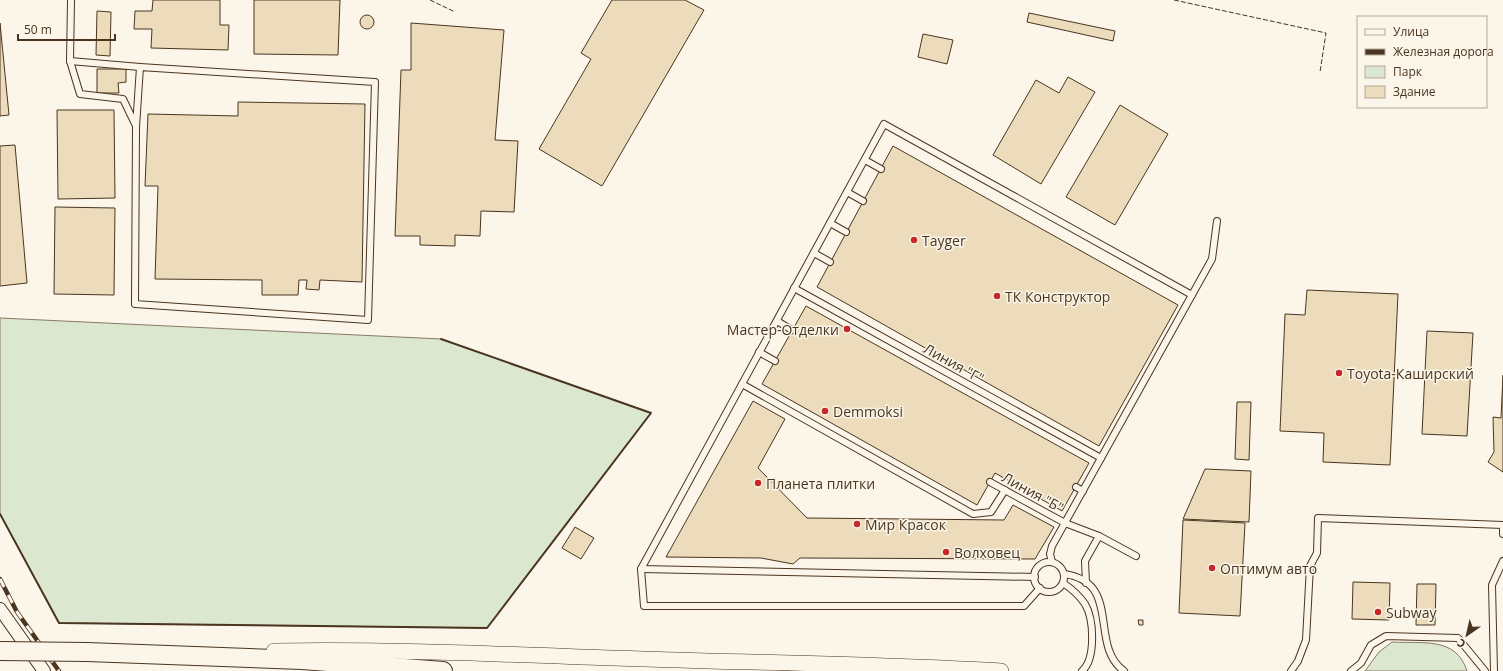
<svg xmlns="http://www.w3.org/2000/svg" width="1503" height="671" viewBox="0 0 1503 671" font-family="'Open Sans',sans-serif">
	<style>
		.green { fill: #dce7d0; stroke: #887966 }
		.building { fill: #ecdcbc; stroke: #4a3520 }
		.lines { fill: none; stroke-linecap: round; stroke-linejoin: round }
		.service-casing { stroke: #4a3520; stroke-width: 8 }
		.minor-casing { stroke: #4a3520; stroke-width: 14 }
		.tertiary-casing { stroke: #4a3520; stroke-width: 16 }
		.primary-casing { stroke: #4a3520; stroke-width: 20 }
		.service { stroke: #fbf6e9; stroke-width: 6 }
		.minor { stroke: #fbf6e9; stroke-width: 12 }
		.tertiary { stroke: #fbf6e9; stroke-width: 15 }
		.primary { stroke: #fbf6e9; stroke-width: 18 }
		.rail-casing { stroke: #4a3520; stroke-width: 4.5 }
		.rail { stroke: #fbf6e9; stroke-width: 3; stroke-dasharray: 9; stroke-linecap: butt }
		.primary-bridge-casing { stroke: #4a3520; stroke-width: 20; stroke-linecap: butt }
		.primary-bridge { stroke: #fbf6e9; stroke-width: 18 }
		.fence { stroke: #4a3520; stroke-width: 1; stroke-dasharray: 5 2; stroke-linecap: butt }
		.wall { stroke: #4a3520; stroke-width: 2 }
		.poi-dot { fill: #c62828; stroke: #fbf6e9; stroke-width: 1.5 }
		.labels { text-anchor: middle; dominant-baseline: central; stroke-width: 3; stroke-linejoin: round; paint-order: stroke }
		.poi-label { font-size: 14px; fill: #4a3520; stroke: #fbf6e9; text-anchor: start }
		.street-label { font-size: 14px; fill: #4a3520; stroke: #fbf6e9 }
	</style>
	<rect width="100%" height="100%" fill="#fbf6e9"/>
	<g class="green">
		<polygon points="0,318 441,339 651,413 487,628 59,623 0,514"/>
		<path d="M1392,642c30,2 64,-6 75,29h-102l14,-19z"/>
	</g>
	<g class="building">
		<polygon points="153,0 220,0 220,25 229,25 228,50 151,48 152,29 134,29 135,11 152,11"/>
		<polygon points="254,0 340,0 338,55 254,54"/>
		<polygon points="612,0 685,0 704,10 602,186 539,149 591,59 581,53"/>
		<polygon points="97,11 111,12 110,56 96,55"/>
		<polygon points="1029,13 1115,31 1113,41 1027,22"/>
		<circle cx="367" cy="22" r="7"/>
		<polygon points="0,23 9,115 0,116"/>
		<polygon points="411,23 504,30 495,140 518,141 514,212 481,211 480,236 455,235 455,246 420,245 420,236 395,236 401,70 411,70"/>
		<polygon points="923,34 953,40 947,64 918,57"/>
		<polygon points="97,69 126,69 126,82 118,83 119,93 97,93"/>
		<polygon points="1068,77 1095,92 1041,184 993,155 1036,80 1059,93"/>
		<polygon points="238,102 365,104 362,282 320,280 319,290 306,289 307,280 299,280 298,295 262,295 262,280 155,279 158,186 145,186 148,114 238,116"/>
		<polygon points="1120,105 1168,134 1115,225 1066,197"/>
		<polygon points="57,110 114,110 115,198 58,199"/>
		<polygon points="15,145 27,283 0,286 0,146"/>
		<polygon points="893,146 1178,305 1099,446 817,287"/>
		<polygon points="55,207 115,208 114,295 54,294"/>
		<polygon points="1307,290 1398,294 1390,465 1323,462 1324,433 1280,431 1285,314 1305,315"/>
		<polygon points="806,306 1089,463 1062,511 995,473 977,505 762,384"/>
		<polygon points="1427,331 1473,333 1467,436 1422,434"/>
		<polygon points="1503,375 1503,472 1488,462 1494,452 1493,417 1501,418"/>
		<polygon points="753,401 785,419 758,468 807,518 1004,520 1013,505 1054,527 1035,559 800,558 793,564 761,558 666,557"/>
		<polygon points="1237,402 1251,402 1249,460 1235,459"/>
		<polygon points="1205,469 1251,471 1249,522 1183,519"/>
		<polygon points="1183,520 1245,523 1240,616 1179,613"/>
		<polygon points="575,527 594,538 581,559 562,548"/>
		<polygon points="1353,582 1390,583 1389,620 1352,619"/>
		<polygon points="1417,584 1436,584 1435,625 1416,625"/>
		<polygon points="1138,620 1143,620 1143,625 1139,625"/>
	</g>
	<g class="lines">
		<defs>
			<g id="service">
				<polyline points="71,0 70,61 80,94 123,99 136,126"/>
				<polyline points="70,61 140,67 375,82 368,320 135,304 136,127 140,67"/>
				<polyline points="865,160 881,169"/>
				<polyline points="847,192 863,201"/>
				<polyline points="830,223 846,232"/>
				<polyline points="814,253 830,262"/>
				<polyline points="794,288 1101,458"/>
				<polyline points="777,321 792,330"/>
				<polyline points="759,352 775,361"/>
				<polyline points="742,384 973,514 991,512 1005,490"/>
				<polyline points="990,482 1065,523 1099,536 1136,556"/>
				<polyline points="1076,487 1083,491"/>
				<polyline points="1052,562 1050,554 1052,546 1212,259 1217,221"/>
				<circle cx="1049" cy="577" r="15"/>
				<polyline points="641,569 1035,577"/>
				<path d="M1064,574c59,8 24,71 60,97"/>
				<path d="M1063,583c9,6 16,12 22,21 9,15 11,55 -3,67"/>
				<polyline points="1086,583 1085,561 1099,536"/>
				<polyline points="1040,588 1024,606 644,606 641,569 884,124 1192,295"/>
				<polyline points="1291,671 1298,661 1306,640 1310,566 1317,553 1318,518 1503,525 1503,534"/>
				<polyline points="1351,671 1361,663 1371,645 1386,636 1458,638 1485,671"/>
				<polyline points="1494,671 1492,585 1503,561"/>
			</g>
			<polyline id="minor" points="0,609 44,671"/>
			<path id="tertiary" d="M274,651c123,-2 246,4 369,8 119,4 238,5 358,12"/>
			<polyline id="primary" points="87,652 302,660 443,671"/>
		</defs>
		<use href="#service" class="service-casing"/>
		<use href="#minor" class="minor-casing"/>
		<use href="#tertiary" class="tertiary-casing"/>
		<use href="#primary" class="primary-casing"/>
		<use href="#service" class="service"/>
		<use href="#minor" class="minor"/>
		<use href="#tertiary" class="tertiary"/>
		<use href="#primary" class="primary"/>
		<defs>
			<polyline id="rail" points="0,579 17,612 59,671"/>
		</defs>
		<use href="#rail" class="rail-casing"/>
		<use href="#rail" class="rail"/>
		<defs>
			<polyline id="primary-bridge" points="0,651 87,652"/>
		</defs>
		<use href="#primary-bridge" class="primary-bridge-casing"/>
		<use href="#primary-bridge" class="primary-bridge"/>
		<g class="fence">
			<polyline points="430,0 455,12"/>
			<polyline points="1174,0 1326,33 1320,72"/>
		</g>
		<polyline class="wall" points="0,514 59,623 487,628 651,413 441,339"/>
	</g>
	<g class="poi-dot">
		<circle cx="914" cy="240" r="4"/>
		<circle cx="997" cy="296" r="4"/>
		<circle cx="847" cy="329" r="4"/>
		<circle cx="1339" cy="373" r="4"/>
		<circle cx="825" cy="411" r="4"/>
		<circle cx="758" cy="483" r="4"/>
		<circle cx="857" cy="524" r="4"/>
		<circle cx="946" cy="552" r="4"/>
		<circle cx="1212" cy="568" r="4"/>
		<circle cx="1378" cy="612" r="4"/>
	</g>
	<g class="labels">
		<g class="poi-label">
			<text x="922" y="240">Tayger</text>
			<text x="1005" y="296">ТК Конструктор</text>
			<text x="839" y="329" text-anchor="end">Мастер-Отделки</text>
			<text x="1347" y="373">Toyota-Каширский</text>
			<text x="833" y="411">Demmoksi</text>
			<text x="766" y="483">Планета плитки</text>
			<text x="865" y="524">Мир Красок</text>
			<text x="954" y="552">Волховец</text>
			<text x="1220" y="568">Оптимум авто</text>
			<text x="1386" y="612">Subway</text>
		</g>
		<g class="street-label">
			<text transform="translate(954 363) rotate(29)">Линия "Г"</text>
			<text transform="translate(1033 492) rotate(29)">Линия "Б"</text>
		</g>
	</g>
	<rect x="1357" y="16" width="130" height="92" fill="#fbf6e9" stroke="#b4a999"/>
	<rect x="1365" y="29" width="20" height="6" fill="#fbf6e9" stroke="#b4a999"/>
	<text x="1393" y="36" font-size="12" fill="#4a3520">Улица</text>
	<rect x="1365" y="49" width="20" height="6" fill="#4a3520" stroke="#b4a999"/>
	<text x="1393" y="56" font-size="12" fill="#4a3520">Железная дорога</text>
	<rect x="1365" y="66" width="20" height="12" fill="#dce7d0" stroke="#b4a999"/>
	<text x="1393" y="76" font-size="12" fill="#4a3520">Парк</text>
	<rect x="1365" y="86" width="20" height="12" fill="#ecdcbc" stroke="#b4a999"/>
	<text x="1393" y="96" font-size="12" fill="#4a3520">Здание</text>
	<g transform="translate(1467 635) rotate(214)" stroke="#fbf6e9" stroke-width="3" paint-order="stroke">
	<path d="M0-3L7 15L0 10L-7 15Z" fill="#4a3520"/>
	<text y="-6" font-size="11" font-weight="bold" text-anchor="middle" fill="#4a3520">С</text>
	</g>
	<path d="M18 34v6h97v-6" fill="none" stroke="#4a3520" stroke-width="2"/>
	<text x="24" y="34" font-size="12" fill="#4a3520" stroke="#fbf6e9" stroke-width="3" paint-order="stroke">50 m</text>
</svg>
